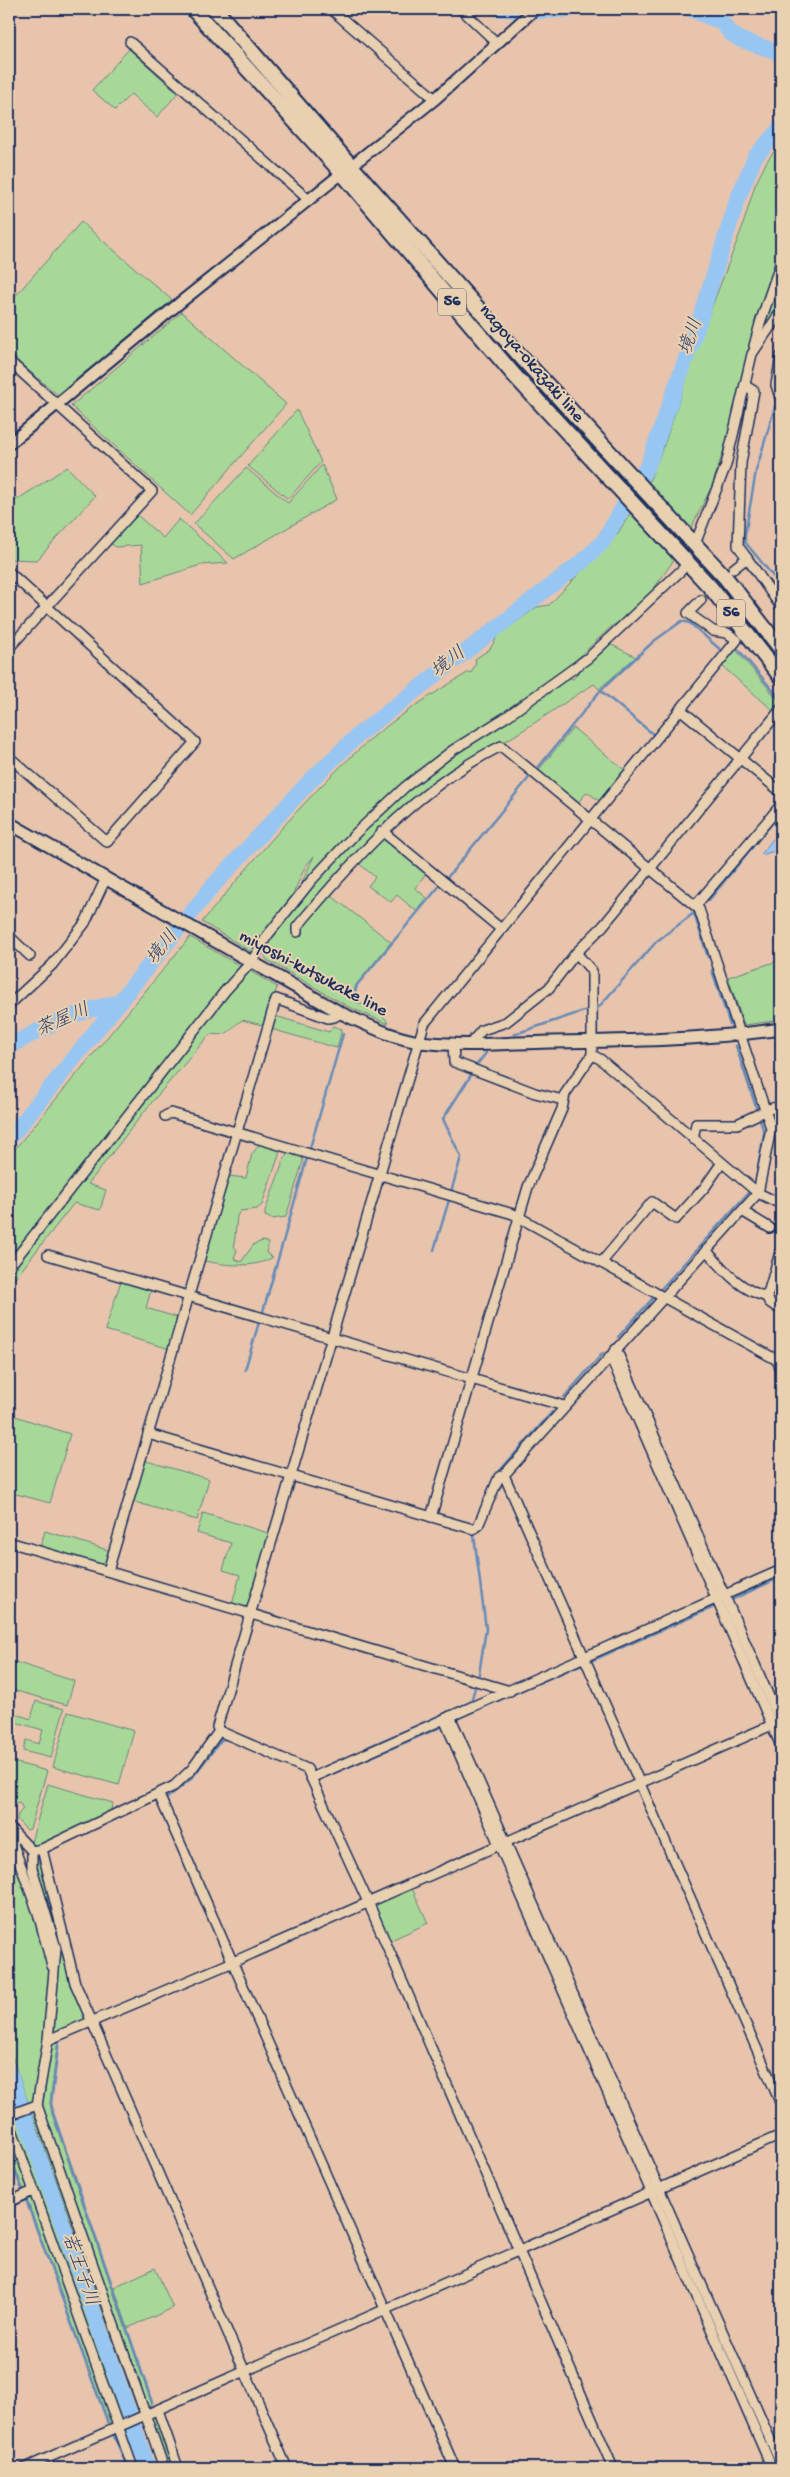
<svg xmlns="http://www.w3.org/2000/svg" width="790" height="2477" viewBox="0 0 790 2477" font-family="'Gochi Hand','Klee One',sans-serif">
	<style>
		.green { fill: #a8d898; stroke: #62847b }
		.water { fill: #97c6f2; stroke: #658ab7 }
		.lines { fill: none; stroke-linecap: round; stroke-linejoin: round }
		.stream { stroke: #658ab7; stroke-width: 2.5 }
		.river { stroke: #97c6f2; stroke-width: 16 }
		.minor-casing { stroke: #1b2f5e; stroke-width: 12 }
		.tertiary-casing { stroke: #1b2f5e; stroke-width: 14 }
		.secondary-casing { stroke: #1b2f5e; stroke-width: 15 }
		.primary-casing { stroke: #1b2f5e; stroke-width: 18 }
		.minor { stroke: #e9d0b1; stroke-width: 9 }
		.tertiary { stroke: #e9d0b1; stroke-width: 10 }
		.secondary { stroke: #e9d0b1; stroke-width: 11 }
		.primary { stroke: #e9d0b1; stroke-width: 14 }
		.labels { text-anchor: middle; dominant-baseline: central; stroke-width: 4; stroke-linejoin: round; paint-order: stroke }
		.shield { fill: #e9d0b1; stroke: #595f77; stroke-width: 1 }
		.shield-label { font-size: 16px; font-weight: bold; fill: #1b2f5e }
		.street-label { font-size: 18px; fill: #1b2f5e; stroke: #e9d0b1 }
		.water-label { font-size: 19px; font-style: italic; fill: #273e6d; stroke: #e9d0b1 }
	</style>
	<rect width="100%" height="100%" fill="#e8c4ad"/>
	<filter id="ink" filterUnits="userSpaceOnUse"><feTurbulence type="fractalNoise" baseFrequency=".02" numOctaves="2"/><feDisplacementMap in="SourceGraphic" scale="10" xChannelSelector="R" yChannelSelector="G"/><feConvolveMatrix kernelMatrix="1 2 1 2 8 2 1 2 1" color-interpolation-filters="sRGB"/></filter>
	<g filter="url(#ink)">
		<g class="green">
			<polygon points="129,49 178,93 157,117 131,94 115,110 92,90"/>
			<path d="M781,142v113l-7,16 -41,150 -21,65 -34,68 -23,33 -26,30 -17,9 -49,46 -198,147 -49,50 -18,22 16,-35 -9,11 -16,36 -36,50 -51,-31c52,-62 103,-125 164,-179 31,-27 68,-50 103,-71l2,1 5,-10 -1,-4 15,-10 11,-19 14,-7 22,-16 12,-2 69,-72 29,-47 17,-41 39,-115 39,-102 13,-43 12,-24z"/>
			<polygon points="81,222 172,300 58,395 9,354 9,303"/>
			<polygon points="781,266 781,308 757,343"/>
			<polygon points="182,312 286,404 190,515 71,406"/>
			<polygon points="297,410 321,462 288,499 248,466"/>
			<polygon points="322,465 337,499 234,559 194,524 246,468 288,503"/>
			<polygon points="67,467 95,496 37,560 9,559 9,505"/>
			<polygon points="136,514 163,538 179,519 228,563 201,565 143,583 141,545 116,547 110,543"/>
			<path d="M610,644l26,13 -37,32 -5,-5c-26,16 -51,34 -77,50 -47,29 -96,57 -137,96 -31,29 -58,64 -85,97v4l4,2 1,-5 29,-34 62,48 -35,43 -5,14c11,7 33,11 37,25l-41,-18 -80,-46 -2,-4 3,-13 7,-14 61,-72 72,-70 100,-67 59,-43 6,2 12,-15z"/>
			<polygon points="736,650 781,703 775,712 722,666"/>
			<polygon points="573,728 626,771 601,802 587,792 576,805 537,772"/>
			<polygon points="384,835 427,872 415,888 427,898 416,911 397,895 391,902 368,886 375,877 356,861"/>
			<polygon points="190,937 242,967 9,1260 9,1156"/>
			<polygon points="781,960 781,1020 744,1025 728,977"/>
			<path d="M250,971l27,16 -11,39 -24,-6c-14,10 -12,17 -32,14l-63,74 -59,76 18,6 -6,20 -26,-7 -65,83v-16l216,-275z"/>
			<polygon points="275,1016 329,1032 333,1026 342,1029 337,1048 271,1029"/>
			<path d="M260,1144l18,5 2,3 -18,53 -5,4 -17,2 -3,5 -3,30 3,4 -3,8 7,4 13,-18 9,-3 5,2 -2,10 7,4c-18,12 -49,8 -68,4l-1,-3 24,-82 18,2 6,-24z"/>
			<polygon points="289,1153 302,1157 303,1161 286,1217 272,1219 265,1216 265,1211 285,1157"/>
			<polygon points="121,1281 151,1290 146,1308 179,1318 170,1349 105,1330"/>
			<polygon points="9,1414 70,1434 50,1503 9,1492"/>
			<polygon points="143,1460 209,1479 197,1520 131,1501"/>
			<polygon points="203,1513 271,1534 248,1607 245,1609 232,1605 240,1575 223,1570 231,1543 197,1533"/>
			<polygon points="45,1531 111,1551 107,1566 40,1548"/>
			<polygon points="9,1660 74,1681 67,1705 9,1689"/>
			<polygon points="9,1693 15,1695 10,1712 31,1719 36,1701 64,1709 51,1758 23,1751 26,1740 39,1744 43,1730 9,1720"/>
			<polygon points="68,1712 134,1731 119,1785 53,1767"/>
			<polygon points="9,1761 47,1771 30,1829 27,1830 17,1820 18,1814 23,1809 19,1802 12,1804 9,1801"/>
			<polygon points="48,1784 113,1803 110,1812 39,1847 34,1846 31,1842"/>
			<polygon points="9,1843 32,1906 49,1968 46,2030 34,2102 29,2105 9,2048"/>
			<polygon points="38,1862 41,1862 86,2018 53,2035 55,2000 35,1869"/>
			<polygon points="411,1886 428,1923 387,1942 373,1903"/>
			<polygon points="58,2039 50,2103 52,2114 152,2405 147,2408 42,2110 50,2050 52,2044"/>
			<polygon points="34,2109 142,2413 139,2414 31,2110"/>
			<polygon points="17,2116 124,2421 120,2423 11,2117"/>
			<polygon points="9,2132 29,2189 25,2193 9,2152"/>
			<polygon points="32,2196 105,2395 113,2426 110,2427 26,2197"/>
			<polygon points="155,2268 173,2308 128,2328 114,2287"/>
			<polygon points="155,2415 172,2468 168,2468 151,2416"/>
			<polygon points="126,2428 141,2468 136,2468 122,2430"/>
		</g>
		<polygon class="water" points="776,835 781,849 762,855 762,853"/>
		<g class="lines">
			<g class="stream">
				<polyline points="776,403 756,471 745,535 745,542 781,586"/>
				<polyline points="738,649 781,700"/>
				<polyline points="601,691 654,735"/>
				<polyline points="537,769 600,691 654,641 682,621 690,623 723,652"/>
				<polyline points="446,879 532,774"/>
				<polyline points="709,900 777,817"/>
				<polyline points="712,970 730,1025"/>
				<polyline points="353,999 357,985 442,883"/>
				<polyline points="597,1033 597,1009 657,941 694,913 708,957"/>
				<polyline points="515,1034 587,1010"/>
				<polyline points="736,1046 757,1110"/>
				<polyline points="475,1067 486,1053"/>
				<polyline points="310,1148 343,1034"/>
				<polyline points="755,1185 764,1133 760,1119"/>
				<polyline points="451,1192 461,1157 443,1119 473,1072"/>
				<polyline points="434,1250 449,1200"/>
				<polyline points="660,1290 748,1193"/>
				<polyline points="262,1315 307,1158"/>
				<polyline points="618,1337 653,1298"/>
				<polyline points="245,1370 259,1322"/>
				<polyline points="564,1397 603,1353"/>
				<polyline points="496,1475 552,1412"/>
				<polyline points="474,1535 486,1629 479,1674"/>
				<polyline points="731,1600 781,1577"/>
				<polyline points="593,1660 716,1606"/>
				<polyline points="456,1719 582,1664"/>
				<polyline points="368,1747 471,1702 476,1684"/>
				<polyline points="320,1779 443,1726"/>
				<polyline points="167,1798 192,1778 222,1739 229,1740"/>
				<polyline points="59,2040 51,2103 53,2113 152,2402"/>
				<polyline points="19,2121 25,2119"/>
				<polyline points="9,2155 23,2192"/>
				<polyline points="26,2200 108,2423"/>
				<polyline points="427,2415 450,2468"/>
				<polyline points="114,2436 128,2468"/>
				<polyline points="170,2458 173,2468"/>
			</g>
			<g class="river">
				<polyline points="499,9 542,11 576,9"/>
				<polyline points="690,9 723,23 730,33 741,40 781,53"/>
				<path d="M9,1047c37,-22 69,-36 111,-45"/>
				<polyline points="9,1139 212,887 309,782 358,735 583,561 603,542 648,465 698,325 738,198 755,157 781,127"/>
				<polyline points="9,2072 148,2468"/>
			</g>
			<defs>
				<g id="minor">
					<polyline points="331,9 435,99"/>
					<polyline points="461,9 498,44"/>
					<polyline points="130,42 309,200"/>
					<polyline points="754,346 761,320 781,262"/>
					<polyline points="781,356 776,385 781,401"/>
					<polyline points="9,361 152,491 9,648"/>
					<polyline points="695,544 726,465 752,354 781,311"/>
					<polyline points="747,558 781,607"/>
					<polyline points="733,569 747,558 738,546 741,463 754,391 746,386"/>
					<polyline points="9,572 195,742 107,842 9,757"/>
					<polyline points="680,709 781,792"/>
					<polyline points="382,831 501,929"/>
					<polyline points="696,905 781,805"/>
					<path d="M297,932v-5l10,-12c57,-67 114,-129 194,-169l198,163 72,219 -13,65 -254,282 277,629"/>
					<polyline points="9,936 30,956"/>
					<polyline points="9,1005 52,965 85,923 106,878"/>
					<polyline points="453,1043 454,1062 535,1093 563,1100"/>
					<polyline points="470,1044 482,1030 506,1022 549,988 576,953 603,926 781,709"/>
					<polyline points="592,1055 600,1059 758,1193 781,1204"/>
					<polyline points="764,1110 781,1106"/>
					<polyline points="165,1116 171,1113 513,1214 777,1360 781,1370"/>
					<polyline points="693,1139 696,1124 737,1124 765,1111"/>
					<polyline points="742,1211 770,1228"/>
					<polyline points="781,1249 767,1297 769,1302 781,1310"/>
					<path d="M706,1250c18,20 34,40 61,47"/>
					<polyline points="48,1255 564,1406"/>
					<polyline points="601,1263 652,1202 676,1219 705,1187 721,1164"/>
					<polyline points="9,1267 225,991 252,961 267,936 311,881 356,833 405,787 453,750 506,717 588,658 688,564"/>
					<polyline points="616,1349 781,1724"/>
					<polyline points="610,1356 781,1746"/>
					<polyline points="148,1434 473,1529 478,1526 499,1477 504,1475"/>
					<polyline points="431,1517 528,1187 562,1109 565,1094 592,1055 592,971 576,953"/>
					<polyline points="9,1542 510,1691"/>
					<polyline points="108,1571 276,999 328,1018 334,1017 341,1013"/>
					<polyline points="450,1716 781,2464"/>
					<polyline points="444,1719 772,2468"/>
					<polyline points="219,1731 307,1769 368,1902 613,2468"/>
					<polyline points="311,1778 781,1570"/>
					<polyline points="159,1795 455,2468"/>
					<polyline points="9,1827 32,1851 32,1868 56,1948 48,2040"/>
					<polyline points="9,1833 38,1913 52,1966"/>
					<polyline points="42,1849 75,1983 287,2468"/>
					<polyline points="32,1851 42,1849 174,1786 192,1769 219,1731 217,1727 424,1024 737,640 727,633 713,631 688,613 701,600"/>
					<polyline points="37,2105 164,2468"/>
					<polyline points="9,2115 37,2105 48,2040 233,1962 781,1721"/>
					<polyline points="9,2121 133,2468"/>
					<polyline points="9,2202 33,2191"/>
					<polyline points="158,2410 178,2468"/>
					<polyline points="25,2468 781,2135"/>
				</g>
				<polyline id="tertiary" points="9,444 182,301 435,99 535,9"/>
				<path id="secondary" d="M9,823l332,190c25,11 51,25 79,29 42,5 87,1 129,0 77,-1 156,-2 232,-13"/>
				<g id="primary">
					<polyline points="193,9 342,173 514,375 711,588 781,677"/>
					<polyline points="215,9 351,166 523,359 725,577 781,649"/>
				</g>
			</defs>
			<use href="#minor" class="minor-casing"/>
			<use href="#tertiary" class="tertiary-casing"/>
			<use href="#secondary" class="secondary-casing"/>
			<use href="#primary" class="primary-casing"/>
			<use href="#minor" class="minor"/>
			<use href="#tertiary" class="tertiary"/>
			<use href="#secondary" class="secondary"/>
			<use href="#primary" class="primary"/>
		</g>
	</g>
	<g class="labels">
		<g class="shield">
			<rect x="438" y="288.5" width="28" height="27" rx="4"/>
			<rect x="717" y="599.5" width="28" height="27" rx="4"/>
		</g>
		<g class="shield-label">
			<text x="452" y="302">56</text>
			<text x="731" y="613">56</text>
		</g>
		<g class="street-label">
			<text transform="translate(531 364) rotate(49)">nagoya-okazaki line</text>
			<text transform="translate(313 974) rotate(28)">miyoshi-kutsukake line</text>
		</g>
		<g class="water-label">
			<text transform="translate(692 337) rotate(-71)">境川</text>
			<text transform="translate(449 663) rotate(-38)">境川</text>
			<text transform="translate(163 948) rotate(-51)">境川</text>
			<text transform="translate(63 1021) rotate(-23)">茶屋川</text>
			<text transform="translate(79 2270) rotate(71)">若王子川</text>
		</g>
	</g>
	<rect width="790" height="2477" fill="none" stroke="#e9d0b1" stroke-width="30"/>
	<rect x="15" y="15" width="760" height="2447" fill="none" stroke="#1b2f5e" stroke-width="2" filter="url(#ink)"/>
</svg>
